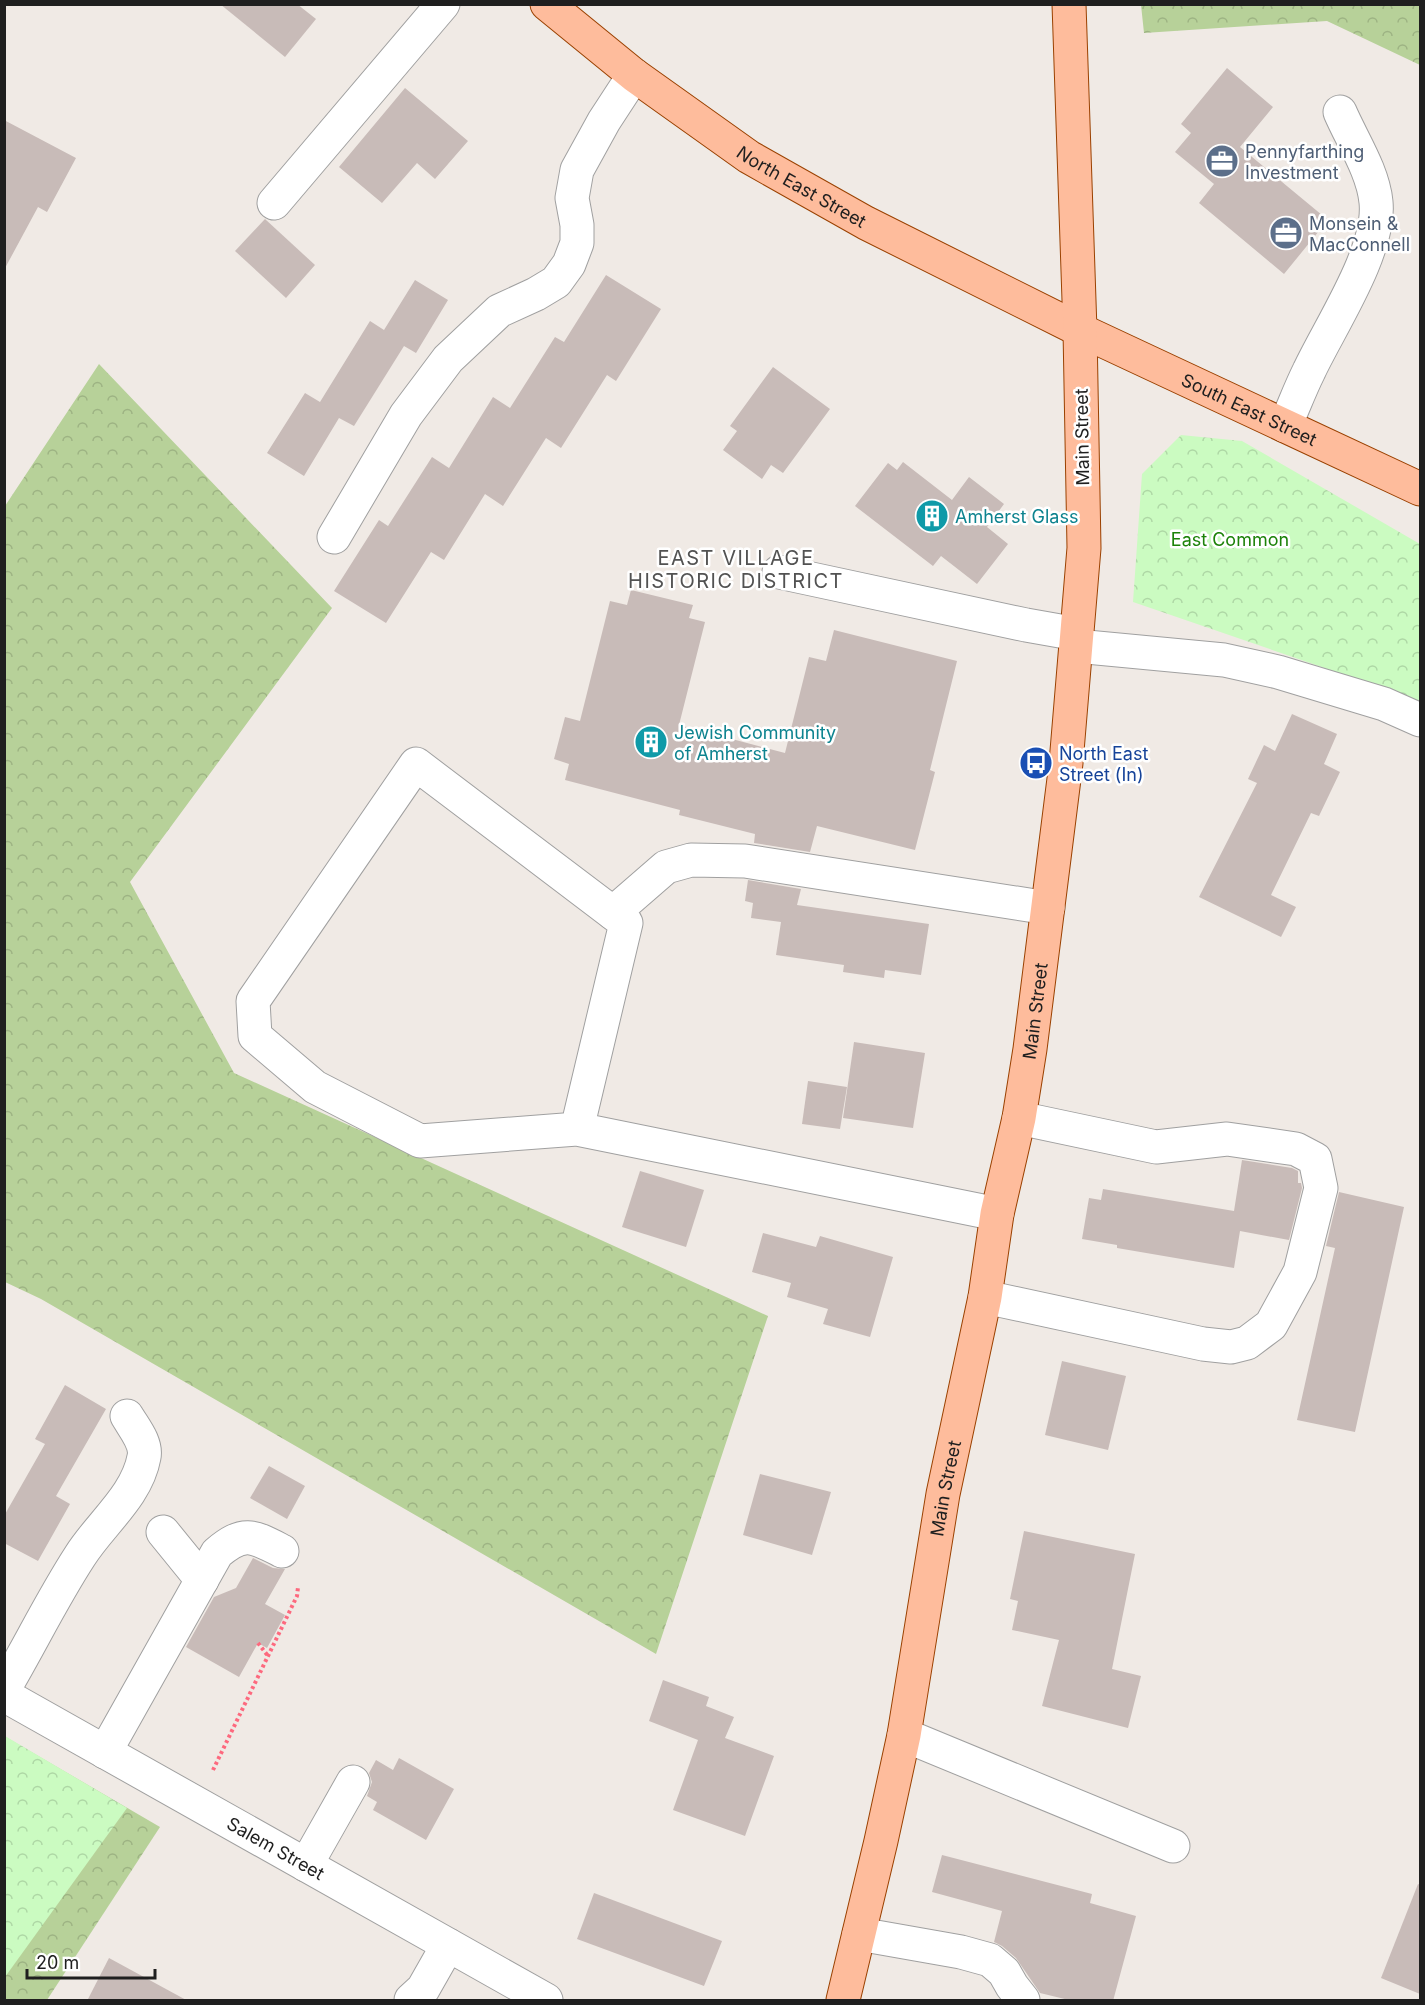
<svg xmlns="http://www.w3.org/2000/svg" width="1425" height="2005" viewBox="0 0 1425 2005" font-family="Inter,sans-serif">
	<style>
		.forest { fill: url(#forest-crowns) }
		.park { fill: url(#park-crowns) }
		.building { fill: #c8bbb8 }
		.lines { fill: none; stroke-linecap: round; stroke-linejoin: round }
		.minor-casing { stroke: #a0a0a0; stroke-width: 35 }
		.major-casing { stroke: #9a4100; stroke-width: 35 }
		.path { stroke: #fd697e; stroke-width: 4; stroke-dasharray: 3 3; stroke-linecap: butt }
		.minor { stroke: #fff; stroke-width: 33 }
		.major { stroke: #febc9c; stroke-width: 33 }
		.labels { text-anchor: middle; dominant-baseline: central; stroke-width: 5; stroke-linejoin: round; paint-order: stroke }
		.service-label { font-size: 18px; fill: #4e5e75; stroke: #fff; text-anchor: start }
		.street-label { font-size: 18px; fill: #1f1f1f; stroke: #fff }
		.culture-label { font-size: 18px; fill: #0d838f; stroke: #fff; text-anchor: start }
		.park-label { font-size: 18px; fill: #1c8209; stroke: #fff }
		.transit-label { font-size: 18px; fill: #164399; stroke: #fff; text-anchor: start }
		.neighbourhood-label { font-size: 20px; letter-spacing: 1.5px; fill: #525252; stroke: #fff }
	</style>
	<defs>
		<pattern id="forest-crowns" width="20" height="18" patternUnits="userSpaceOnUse" patternTransform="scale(1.5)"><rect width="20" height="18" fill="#b7d199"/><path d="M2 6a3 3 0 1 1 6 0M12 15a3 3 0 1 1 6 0" fill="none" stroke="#9db383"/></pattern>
		<pattern id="park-crowns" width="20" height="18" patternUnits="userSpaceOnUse" patternTransform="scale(1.5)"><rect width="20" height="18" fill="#cbfbc1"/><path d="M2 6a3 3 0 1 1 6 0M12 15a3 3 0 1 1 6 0" fill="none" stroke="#aed7a5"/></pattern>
	</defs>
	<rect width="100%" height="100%" fill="#f0eae5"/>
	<g class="forest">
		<polygon points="1141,5 1420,5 1420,65 1327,21 1144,33"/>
		<polygon points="99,364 332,608 130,882 234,1073 768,1316 656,1654 41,1299 5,1282 5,506"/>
		<polygon points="4,1736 160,1827 47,2000 5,2000"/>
	</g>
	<g class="park">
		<polygon points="1181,435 1242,441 1420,544 1420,706 1345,675 1133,602 1142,474"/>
		<polygon points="5,1736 127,1808 5,1977"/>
	</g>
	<g class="building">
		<polygon points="220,4 297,4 316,19 285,57"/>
		<polygon points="1227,68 1273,107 1240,147 1328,220 1284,274 1199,203 1214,184 1175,152 1191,133 1181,124"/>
		<polygon points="405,88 468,141 435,179 417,163 382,203 339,167"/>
		<polygon points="4,120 76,158 47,212 38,207 4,270"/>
		<polygon points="265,219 315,265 286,298 235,251"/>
		<polygon points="606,275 661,309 616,381 607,375 561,448 546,438 503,506 485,494 444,560 431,552 386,623 334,591 379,520 388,526 432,457 449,468 493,397 510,408 555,337 564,342"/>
		<polygon points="415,280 448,300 416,353 404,346 354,426 339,418 304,476 267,453 305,393 320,402 370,321 384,330"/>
		<polygon points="773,367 830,409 783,473 771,465 762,479 723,450 737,431 730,426"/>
		<polygon points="903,462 952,500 969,477 1004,504 987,527 1008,544 977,584 941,556 933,566 855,506 888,463 897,470"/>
		<polygon points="631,590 693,605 689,618 705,622 679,725 785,753 809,657 826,661 834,630 957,661 930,770 935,772 915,850 817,826 810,852 754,843 755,834 679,815 680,810 565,780 569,764 554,759 565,717 580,721 610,601 627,605"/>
		<polygon points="1292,714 1337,734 1324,764 1340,772 1319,816 1311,813 1271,895 1296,907 1281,937 1199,897 1257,783 1248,779 1264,745 1275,751"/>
		<polygon points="748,880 801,889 797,905 929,924 921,975 885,970 884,978 843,972 844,965 776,955 781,922 751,918 753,903 745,901"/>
		<polygon points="854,1042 925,1053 913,1128 843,1118"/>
		<polygon points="808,1081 847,1087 840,1129 802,1124"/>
		<polygon points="1242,1160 1292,1168 1298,1171 1298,1183 1301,1183 1302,1188 1289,1240 1240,1231 1234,1268 1117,1248 1117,1245 1082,1239 1089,1198 1101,1200 1103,1189 1234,1211"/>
		<polygon points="640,1171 704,1190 686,1247 622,1227"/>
		<polygon points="1339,1192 1404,1207 1355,1432 1297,1420 1335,1248 1326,1246"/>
		<polygon points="763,1233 816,1247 820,1236 893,1257 870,1337 823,1324 828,1309 787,1297 791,1283 752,1272"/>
		<polygon points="1062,1361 1126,1376 1108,1450 1045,1435"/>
		<polygon points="65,1385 106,1409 56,1496 70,1504 38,1561 4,1543 4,1516 45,1444 35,1439"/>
		<polygon points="269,1466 305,1486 287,1519 250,1498"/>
		<polygon points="760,1474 831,1492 812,1555 743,1535"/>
		<polygon points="1024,1531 1135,1554 1112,1669 1141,1676 1128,1728 1042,1706 1059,1640 1012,1630 1018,1601 1010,1599"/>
		<polygon points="253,1558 273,1568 285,1569 265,1604 285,1615 267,1648 258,1643 239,1677 186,1647 214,1597 236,1588"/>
		<polygon points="663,1680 709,1697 706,1706 734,1717 725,1738 774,1756 745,1836 673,1810 698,1740 649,1721"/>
		<polygon points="399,1758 454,1789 426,1840 373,1810 377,1802 367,1796 372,1782 369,1773 376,1760 393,1770"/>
		<polygon points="942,1855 1092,1894 1090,1903 1136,1916 1113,2001 1073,2001 1040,1993 1016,1958 1002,1946 994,1942 1002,1911 932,1892"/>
		<polygon points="1418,1884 1420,1885 1420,1994 1381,1978"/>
		<polygon points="594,1893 722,1941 704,1986 577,1939"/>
		<polygon points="109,1958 188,2001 87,2001"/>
	</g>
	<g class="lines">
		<defs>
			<g id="minor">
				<polyline points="274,203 443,4"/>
				<path d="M1285,426c8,-18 15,-37 24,-55 21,-45 72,-120 67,-169 -3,-31 -24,-62 -36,-90"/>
				<polyline points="334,537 406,415 448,359 499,311 536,294 556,282 569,264 577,243 577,225 572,198 577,170 604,121 634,75"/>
				<polyline points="779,572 1026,625 1077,634"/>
				<polyline points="1076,646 1224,660 1278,672 1384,704 1420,720"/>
				<polyline points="613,913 666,867 691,860 745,861 1048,908"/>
				<polyline points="577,1129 420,1141 315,1087 255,1036 253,1001 416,764 626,923 577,1129 997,1214"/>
				<polyline points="985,1297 1203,1344 1231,1347 1247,1343 1271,1325 1300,1272 1321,1188 1315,1159 1296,1149 1227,1139 1156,1147 1019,1118"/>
				<polyline points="163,1532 202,1580"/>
				<path d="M4,1689c26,-44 48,-90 76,-133 20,-32 57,-60 64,-99 3,-14 -10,-29 -17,-41"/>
				<path id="s1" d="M4,1695l542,305"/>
				<polyline points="904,1735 1173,1846"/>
				<path d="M105,1752l112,-199c27,-23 36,-17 65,-2"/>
				<polyline points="306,1865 353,1782"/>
				<polyline points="859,1934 961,1952 990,1960 1004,1972 1012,1986 1023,2000"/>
				<polyline points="411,2000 423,1989 448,1945"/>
			</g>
			<g id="major">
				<path id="s2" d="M547,4l87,71 115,82 117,66 214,107 340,159"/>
				<path id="s3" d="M843,2000l38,-159 23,-106 39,-241 42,-197 12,-83 22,-96 11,-69 36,-286 18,-215 -4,-218 -11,-326"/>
			</g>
		</defs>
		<use href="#minor" class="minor-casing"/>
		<use href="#major" class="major-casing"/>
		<g class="path">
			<polyline points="258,1643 268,1656"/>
			<polyline points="213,1770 297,1596 298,1587"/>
		</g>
		<use href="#minor" class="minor"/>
		<use href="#major" class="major"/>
	</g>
	<defs>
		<symbol id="office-disc" viewBox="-11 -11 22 22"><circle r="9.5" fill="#5c6f8a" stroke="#fff"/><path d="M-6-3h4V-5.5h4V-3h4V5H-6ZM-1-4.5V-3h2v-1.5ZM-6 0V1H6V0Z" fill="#fff"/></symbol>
		<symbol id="building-disc" viewBox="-11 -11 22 22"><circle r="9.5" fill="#0f9aa8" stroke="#fff"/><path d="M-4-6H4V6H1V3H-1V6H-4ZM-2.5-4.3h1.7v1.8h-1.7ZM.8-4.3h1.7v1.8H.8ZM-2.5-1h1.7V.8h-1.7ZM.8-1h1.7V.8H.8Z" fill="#fff"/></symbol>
		<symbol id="bus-disc" viewBox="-11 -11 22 22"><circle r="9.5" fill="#1a4fb4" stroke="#fff"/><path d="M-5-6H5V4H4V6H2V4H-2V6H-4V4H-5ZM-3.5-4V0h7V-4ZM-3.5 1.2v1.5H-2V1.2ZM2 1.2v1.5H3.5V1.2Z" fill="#fff"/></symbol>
	</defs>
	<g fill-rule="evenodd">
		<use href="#office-disc" x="1203" y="142" width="38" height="38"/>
		<use href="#office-disc" x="1267" y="214" width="38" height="38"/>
		<use href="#building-disc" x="913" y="497" width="38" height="38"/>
		<use href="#building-disc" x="632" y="723" width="38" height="38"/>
		<use href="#bus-disc" x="1017" y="744" width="38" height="38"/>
	</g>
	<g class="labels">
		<g class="service-label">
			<text x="1245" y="151">Pennyfarthing<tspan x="1245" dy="21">Investment</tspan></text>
			<text x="1309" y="223">Monsein &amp;<tspan x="1309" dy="21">MacConnell</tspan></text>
		</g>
		<g class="street-label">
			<text stroke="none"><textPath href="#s2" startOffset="314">North East Street</textPath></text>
			<text stroke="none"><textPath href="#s2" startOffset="814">South East Street</textPath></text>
			<text transform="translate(1082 437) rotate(-91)">Main Street</text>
			<text stroke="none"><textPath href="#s3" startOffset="1008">Main Street</textPath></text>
			<text stroke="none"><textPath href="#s3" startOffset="522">Main Street</textPath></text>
			<text stroke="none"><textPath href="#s1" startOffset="312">Salem Street</textPath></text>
		</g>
		<g class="culture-label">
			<text x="955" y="516">Amherst Glass</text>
			<text x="674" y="732">Jewish Community<tspan x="674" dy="21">of Amherst</tspan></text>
		</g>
		<g class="park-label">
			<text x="1230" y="539">East Common</text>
		</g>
		<g class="transit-label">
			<text x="1059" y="753">North East<tspan x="1059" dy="21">Street (In)</tspan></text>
		</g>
		<g class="neighbourhood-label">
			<text x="736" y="558">EAST VILLAGE<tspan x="736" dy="23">HISTORIC DISTRICT</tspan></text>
		</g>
	</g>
	<rect width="1425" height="2005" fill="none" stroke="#1f1f1f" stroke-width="12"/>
	<path d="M27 1969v9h128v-9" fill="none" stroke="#1f1f1f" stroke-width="3"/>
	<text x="36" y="1969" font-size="18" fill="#1f1f1f" stroke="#ffffff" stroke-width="4.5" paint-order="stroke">20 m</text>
</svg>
